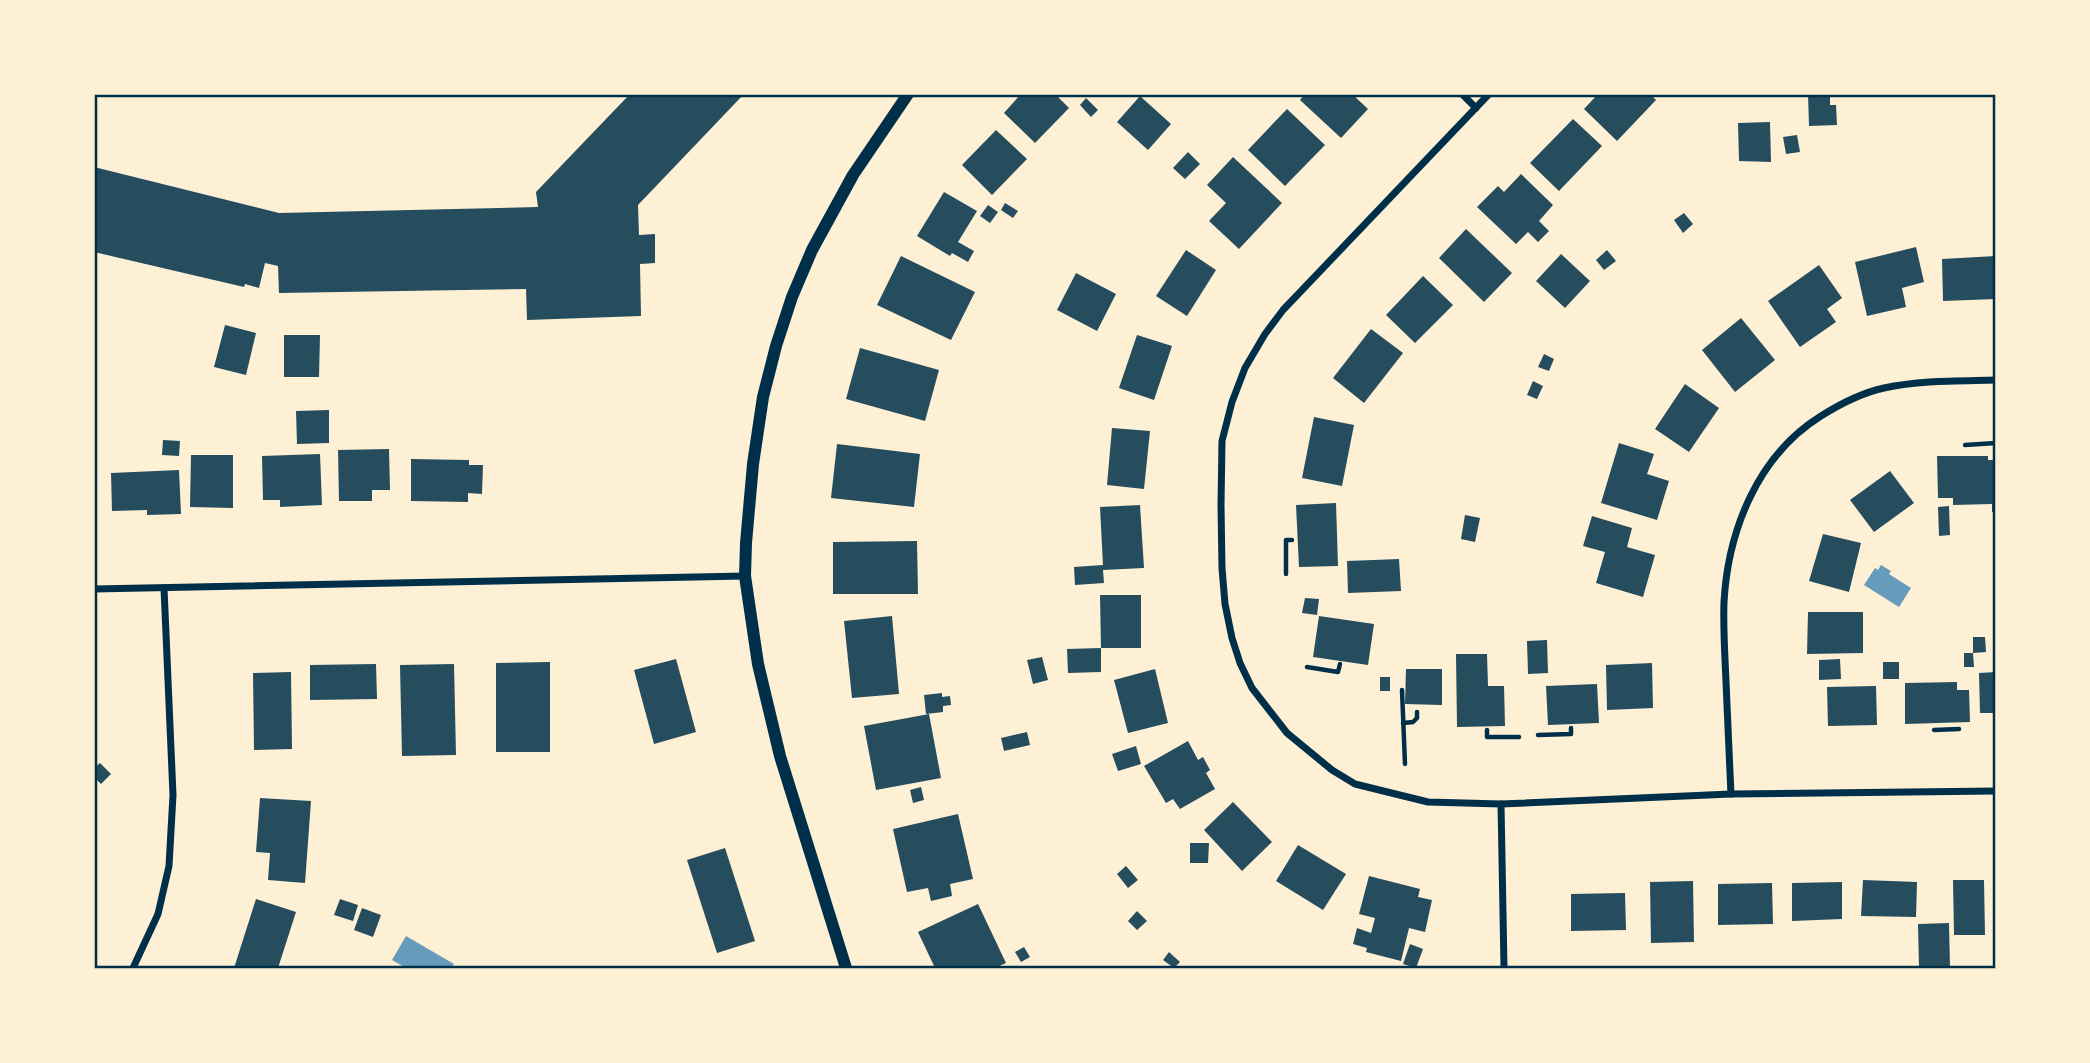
<svg xmlns="http://www.w3.org/2000/svg" width="2090" height="1063" viewBox="0 0 2090 1063" font-family="'IBM Plex Sans',sans-serif">
	<style>
		.water { fill: #669bbc }
		.building { fill: #264d5e }
		.lines { fill: none; stroke-linecap: round; stroke-linejoin: round }
		.path { stroke: #003049; stroke-width: 4.5 }
		.minor { stroke: #003049; stroke-width: 7 }
		.tertiary { stroke: #003049; stroke-width: 12 }
		.neatline { fill: none; stroke: #003049; stroke-width: 2.5 }
	</style>
	<rect width="100%" height="100%" fill="#fdf0d5"/>
	<g class="water">
		<polygon points="1881,565 1891,571 1889,574 1911,588 1899,607 1864,585 1875,568 1878,570"/>
		<polygon points="406,936 454,964 451,968 406,968 392,960"/>
	</g>
	<g class="building">
		<polygon points="630,94 744,94 638,205 639,235 655,234 655,263 640,264 641,316 527,320 526,289 279,293 278,266 265,263 259,288 245,284 244,287 94,252 94,167 279,213 538,207 536,192"/>
		<polygon points="1021,94 1055,94 1069,108 1035,143 1004,113"/>
		<polygon points="1305,94 1352,94 1368,109 1341,138 1300,100"/>
		<polygon points="1598,94 1650,94 1656,100 1617,141 1584,109"/>
		<polygon points="1808,94 1830,94 1830,105 1836,105 1837,125 1809,126"/>
		<polygon points="1140,96 1171,124 1148,150 1117,122"/>
		<polygon points="1086,98 1098,110 1091,117 1080,105"/>
		<polygon points="1287,109 1325,145 1285,186 1248,150"/>
		<polygon points="1573,119 1602,146 1559,191 1530,163"/>
		<polygon points="1770,122 1771,162 1739,161 1738,123"/>
		<polygon points="996,130 1027,159 992,195 962,165"/>
		<polygon points="1797,135 1800,152 1786,154 1783,137"/>
		<polygon points="1188,152 1200,164 1185,179 1173,168"/>
		<polygon points="1233,157 1282,203 1239,249 1209,221 1226,203 1207,185"/>
		<polygon points="1521,174 1553,205 1539,221 1549,231 1538,242 1528,232 1516,244 1477,207 1498,186 1504,192"/>
		<polygon points="944,192 977,211 958,242 974,251 968,262 952,253 950,256 917,236"/>
		<polygon points="1005,203 1018,211 1013,218 1001,210"/>
		<polygon points="988,205 998,212 990,223 980,216"/>
		<polygon points="1684,213 1693,224 1683,233 1674,220"/>
		<polygon points="1466,229 1512,273 1484,302 1439,258"/>
		<polygon points="1916,247 1924,282 1902,288 1906,307 1867,316 1855,262"/>
		<polygon points="1186,250 1216,270 1187,316 1156,296"/>
		<polygon points="1607,250 1616,261 1604,270 1596,260"/>
		<polygon points="1561,254 1590,281 1565,308 1536,281"/>
		<polygon points="901,256 975,292 951,340 877,305"/>
		<polygon points="1996,256 1996,299 1943,301 1942,259"/>
		<polygon points="1819,265 1842,298 1827,309 1836,322 1800,347 1768,301"/>
		<polygon points="1076,273 1116,294 1097,331 1057,310"/>
		<polygon points="1423,276 1453,305 1415,343 1386,315"/>
		<polygon points="1741,318 1775,360 1735,392 1702,350"/>
		<polygon points="225,325 256,333 246,375 214,367"/>
		<polygon points="1371,329 1403,353 1364,403 1333,378"/>
		<polygon points="284,335 320,335 319,377 284,377"/>
		<polygon points="1137,335 1172,346 1154,400 1119,388"/>
		<polygon points="860,348 939,370 925,421 846,399"/>
		<polygon points="1544,354 1554,359 1549,371 1538,367"/>
		<polygon points="1533,381 1543,386 1537,399 1527,395"/>
		<polygon points="1685,384 1719,408 1689,452 1655,429"/>
		<polygon points="329,410 329,443 297,444 296,411"/>
		<polygon points="1314,417 1354,425 1342,486 1302,478"/>
		<polygon points="1112,428 1150,431 1144,489 1107,485"/>
		<polygon points="163,440 180,441 179,456 162,455"/>
		<polygon points="1619,443 1654,454 1647,474 1669,481 1657,520 1601,503"/>
		<polygon points="837,444 920,454 914,507 831,498"/>
		<polygon points="389,449 390,490 372,490 372,501 339,501 338,450"/>
		<polygon points="320,454 322,505 280,507 280,500 263,500 262,456"/>
		<polygon points="191,455 233,455 233,508 190,507"/>
		<polygon points="1937,456 1988,456 1988,460 1996,460 1996,512 1992,512 1992,504 1953,505 1953,498 1938,498"/>
		<polygon points="411,459 469,460 469,465 483,465 482,494 468,493 468,502 411,501"/>
		<polygon points="179,470 181,514 147,515 147,510 112,511 111,473"/>
		<polygon points="1890,471 1914,503 1874,532 1850,500"/>
		<polygon points="1336,503 1338,566 1299,567 1296,505"/>
		<polygon points="1140,505 1144,568 1103,570 1104,583 1075,585 1074,567 1103,565 1100,507"/>
		<polygon points="1949,506 1950,535 1939,536 1938,507"/>
		<polygon points="1465,515 1480,518 1475,542 1461,539"/>
		<polygon points="1592,516 1632,528 1627,547 1655,555 1643,597 1596,583 1605,552 1583,546"/>
		<polygon points="1823,534 1861,543 1849,592 1809,581"/>
		<polygon points="917,541 918,594 833,594 833,542"/>
		<polygon points="1399,559 1401,591 1348,593 1347,561"/>
		<polygon points="1100,595 1141,595 1141,648 1101,648"/>
		<polygon points="1305,598 1319,599 1317,615 1302,613"/>
		<polygon points="1808,612 1863,612 1863,653 1807,654"/>
		<polygon points="892,616 899,694 852,698 844,621"/>
		<polygon points="1319,616 1374,624 1368,665 1313,657"/>
		<polygon points="1973,637 1985,637 1986,652 1973,653"/>
		<polygon points="1547,640 1548,673 1528,674 1527,641"/>
		<polygon points="1101,648 1101,672 1068,673 1067,649"/>
		<polygon points="1964,653 1973,653 1974,667 1964,667"/>
		<polygon points="1456,654 1487,654 1488,686 1504,686 1505,726 1457,727"/>
		<polygon points="1042,657 1048,680 1033,684 1027,660"/>
		<polygon points="676,659 696,732 654,744 634,670"/>
		<polygon points="1840,659 1841,679 1819,680 1819,660"/>
		<polygon points="550,662 550,752 496,752 496,663"/>
		<rect x="1883" y="662" width="16" height="17"/>
		<polygon points="1652,663 1653,708 1607,710 1606,665"/>
		<polygon points="376,664 377,699 310,700 310,665"/>
		<polygon points="454,664 456,755 402,756 400,665"/>
		<polygon points="1155,669 1168,723 1128,733 1114,680"/>
		<polygon points="1406,669 1442,669 1442,705 1405,704"/>
		<polygon points="291,672 292,749 254,750 253,673"/>
		<polygon points="1996,672 1996,713 1980,713 1979,673"/>
		<rect x="1380" y="677" width="10" height="14"/>
		<polygon points="1957,682 1957,690 1969,690 1970,722 1905,724 1905,683"/>
		<polygon points="1597,684 1599,723 1548,725 1546,686"/>
		<polygon points="1876,686 1877,725 1828,726 1827,687"/>
		<polygon points="942,693 942,697 950,696 951,705 943,706 943,712 926,714 924,695"/>
		<polygon points="929,714 941,778 876,790 864,726"/>
		<polygon points="1027,732 1030,745 1004,751 1001,738"/>
		<polygon points="1188,741 1198,760 1203,757 1210,770 1206,773 1215,789 1180,809 1173,799 1166,803 1144,766"/>
		<polygon points="1136,746 1141,764 1118,771 1112,754"/>
		<polygon points="100,763 111,774 101,784 94,777 94,768"/>
		<polygon points="921,787 924,800 913,803 910,790"/>
		<polygon points="260,798 311,801 305,883 268,880 270,853 256,852"/>
		<polygon points="1233,802 1272,842 1242,871 1204,830"/>
		<polygon points="958,814 973,879 950,884 952,896 931,901 928,888 907,892 893,829"/>
		<polygon points="1190,843 1209,843 1208,863 1190,863"/>
		<polygon points="1298,845 1346,874 1323,910 1276,881"/>
		<polygon points="725,848 755,941 717,953 687,860"/>
		<polygon points="1126,866 1138,880 1128,888 1117,874"/>
		<polygon points="1369,876 1420,889 1418,897 1432,900 1425,932 1409,928 1401,961 1366,952 1367,948 1353,944 1357,928 1371,933 1375,918 1359,914"/>
		<polygon points="1863,880 1917,882 1916,917 1861,916"/>
		<polygon points="1953,880 1984,880 1985,935 1954,935"/>
		<polygon points="1693,881 1694,942 1651,943 1650,882"/>
		<polygon points="1842,882 1842,919 1792,921 1792,883"/>
		<polygon points="1772,883 1773,924 1718,925 1718,884"/>
		<polygon points="1625,893 1626,930 1571,931 1571,894"/>
		<polygon points="256,899 296,912 278,968 234,968"/>
		<polygon points="340,899 358,905 353,921 334,915"/>
		<polygon points="978,904 1006,963 995,968 935,968 918,932"/>
		<polygon points="362,908 381,915 373,937 354,930"/>
		<polygon points="1137,911 1147,921 1137,930 1128,921"/>
		<polygon points="1949,923 1950,968 1919,968 1918,924"/>
		<polygon points="1410,944 1423,949 1416,968 1403,964"/>
		<polygon points="1024,947 1030,957 1021,962 1015,952"/>
		<polygon points="1169,952 1180,962 1174,968 1163,960"/>
	</g>
	<g class="lines">
		<g class="path">
			<polyline points="1965,445 1996,443"/>
			<polyline points="1286,574 1286,540 1292,540"/>
			<polyline points="1307,667 1338,672 1340,664"/>
			<polyline points="1402,690 1405,764"/>
			<polyline points="1403,723 1413,722 1417,718 1417,712"/>
			<polyline points="1487,730 1487,737 1519,737"/>
			<polyline points="1934,730 1959,729"/>
			<polyline points="1538,735 1571,734 1571,728"/>
		</g>
		<g class="minor">
			<polyline points="1462,94 1476,108"/>
			<polyline points="1489,94 1283,310 1265,334 1245,368 1232,402 1222,441 1221,505 1222,568 1225,604 1232,638 1240,663 1252,688 1287,733 1332,770 1355,784 1428,802 1501,804 1731,794 1996,791"/>
			<polyline points="94,589 745,576"/>
			<path d="M1731,794c-2,-37 -3,-74 -5,-112 -1,-26 -3,-53 -2,-80 4,-72 34,-147 97,-186 19,-12 40,-23 63,-28 36,-8 75,-7 112,-8"/>
			<polyline points="1501,804 1504,968"/>
			<polyline points="133,968 158,914 169,866 173,795 164,588"/>
		</g>
		<polyline class="tertiary" points="846,968 780,756 758,664 745,576 746,543 753,464 763,397 776,346 792,297 812,250 853,175 908,94"/>
	</g>
	<rect width="2090" height="1063" fill="none" stroke="#fdf0d5" stroke-width="192"/>
	<rect x="96" y="96" width="1898" height="871" class="neatline"/>
</svg>
